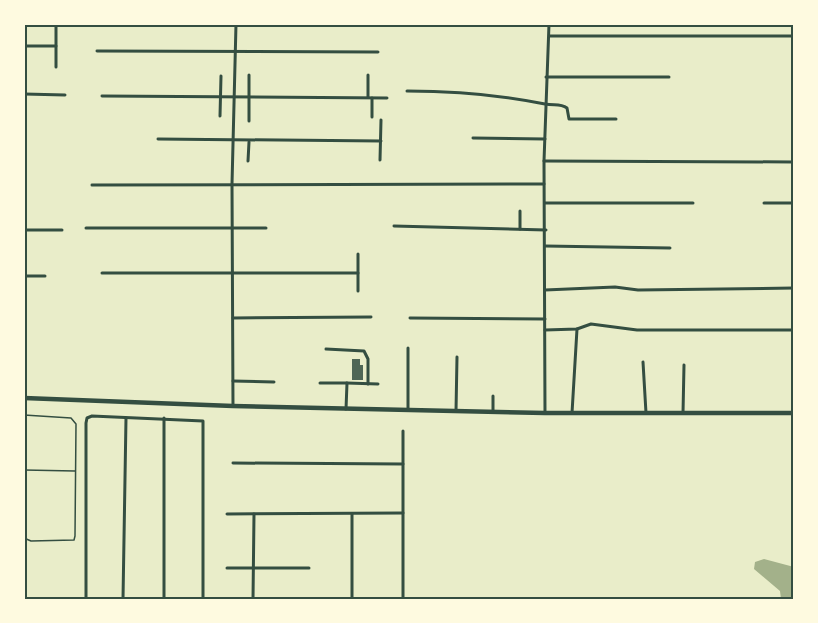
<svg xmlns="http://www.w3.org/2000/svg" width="818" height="623" viewBox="0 0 818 623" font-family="'Roboto Condensed',sans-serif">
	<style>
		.water { fill: #a3b18a }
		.building { fill: #4f6655 }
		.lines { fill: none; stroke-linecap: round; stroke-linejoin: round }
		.service { stroke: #344e41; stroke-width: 1.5 }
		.minor { stroke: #344e41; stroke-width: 3 }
		.secondary { stroke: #344e41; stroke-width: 4.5 }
		.neatline { fill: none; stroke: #344e41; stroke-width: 2 }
	</style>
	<rect width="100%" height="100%" fill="#e9edc9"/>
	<polygon class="water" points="764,559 794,567 794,599 781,599 780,591 754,569 755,562"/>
	<polygon class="building" points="352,359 360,359 360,365 363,365 363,380 352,380"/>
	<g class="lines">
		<g class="service">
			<polyline points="24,415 71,418 76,424 75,536 74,540 31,541 24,538"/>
			<polyline points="24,470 75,471"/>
		</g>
		<g class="minor">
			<polyline points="56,24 56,67"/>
			<polyline points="550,36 794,36"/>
			<polyline points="24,46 56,46"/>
			<polyline points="97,51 378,52"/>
			<polyline points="368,75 368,97"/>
			<polyline points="546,77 669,77"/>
			<path d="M407,91c46,0 94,4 138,13 9,2 15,-1 22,4l2,11h47"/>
			<polyline points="24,94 65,95"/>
			<polyline points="102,96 387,98"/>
			<polyline points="372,98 372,117"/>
			<polyline points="220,116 221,76"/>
			<polyline points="249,121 249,75"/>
			<polyline points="473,138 545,139"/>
			<polyline points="158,139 381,141"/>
			<polyline points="380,160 381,120"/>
			<polyline points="248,161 249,142"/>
			<polyline points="544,161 794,162"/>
			<polyline points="92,185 544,184"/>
			<polyline points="545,203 693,203"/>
			<polyline points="764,203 794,203"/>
			<polyline points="520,211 520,229"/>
			<polyline points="394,226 546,230"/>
			<polyline points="86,228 266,228"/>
			<polyline points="24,230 62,230"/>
			<polyline points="545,246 670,248"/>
			<polyline points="358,254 358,291"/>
			<polyline points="102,273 358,273"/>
			<polyline points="24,276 45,276"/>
			<polyline points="545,290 615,287 638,290 794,288"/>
			<polyline points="233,318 371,317"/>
			<polyline points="410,318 545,319"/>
			<polyline points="545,330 577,329 591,324 637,330 794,330"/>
			<polyline points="326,349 364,351 368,359 368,384"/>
			<polyline points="643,362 646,413"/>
			<polyline points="233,381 274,382"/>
			<polyline points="320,383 347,383 346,409"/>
			<polyline points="347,383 378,384"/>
			<polyline points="493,396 493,411"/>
			<polyline points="233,406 232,184 236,24"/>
			<polyline points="408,410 408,348"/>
			<polyline points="456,411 457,357"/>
			<polyline points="545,413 544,161 549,24"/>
			<polyline points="572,413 577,329"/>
			<polyline points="683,413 684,365"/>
			<polyline points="403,431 403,599"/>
			<polyline points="233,463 403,464"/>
			<polyline points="227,514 403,513"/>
			<polyline points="352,514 352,599"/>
			<polyline points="227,568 309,568"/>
			<polyline points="86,599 86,423 87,418 92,416 203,421 203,599"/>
			<polyline points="123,599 126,418"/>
			<polyline points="164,599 164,418"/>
			<polyline points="253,599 254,514"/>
		</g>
		<polyline class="secondary" points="24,398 233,406 545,413 794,413"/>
	</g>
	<rect width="818" height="623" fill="none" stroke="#fefae0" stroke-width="51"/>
	<rect x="26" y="26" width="766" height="572" class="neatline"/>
</svg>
